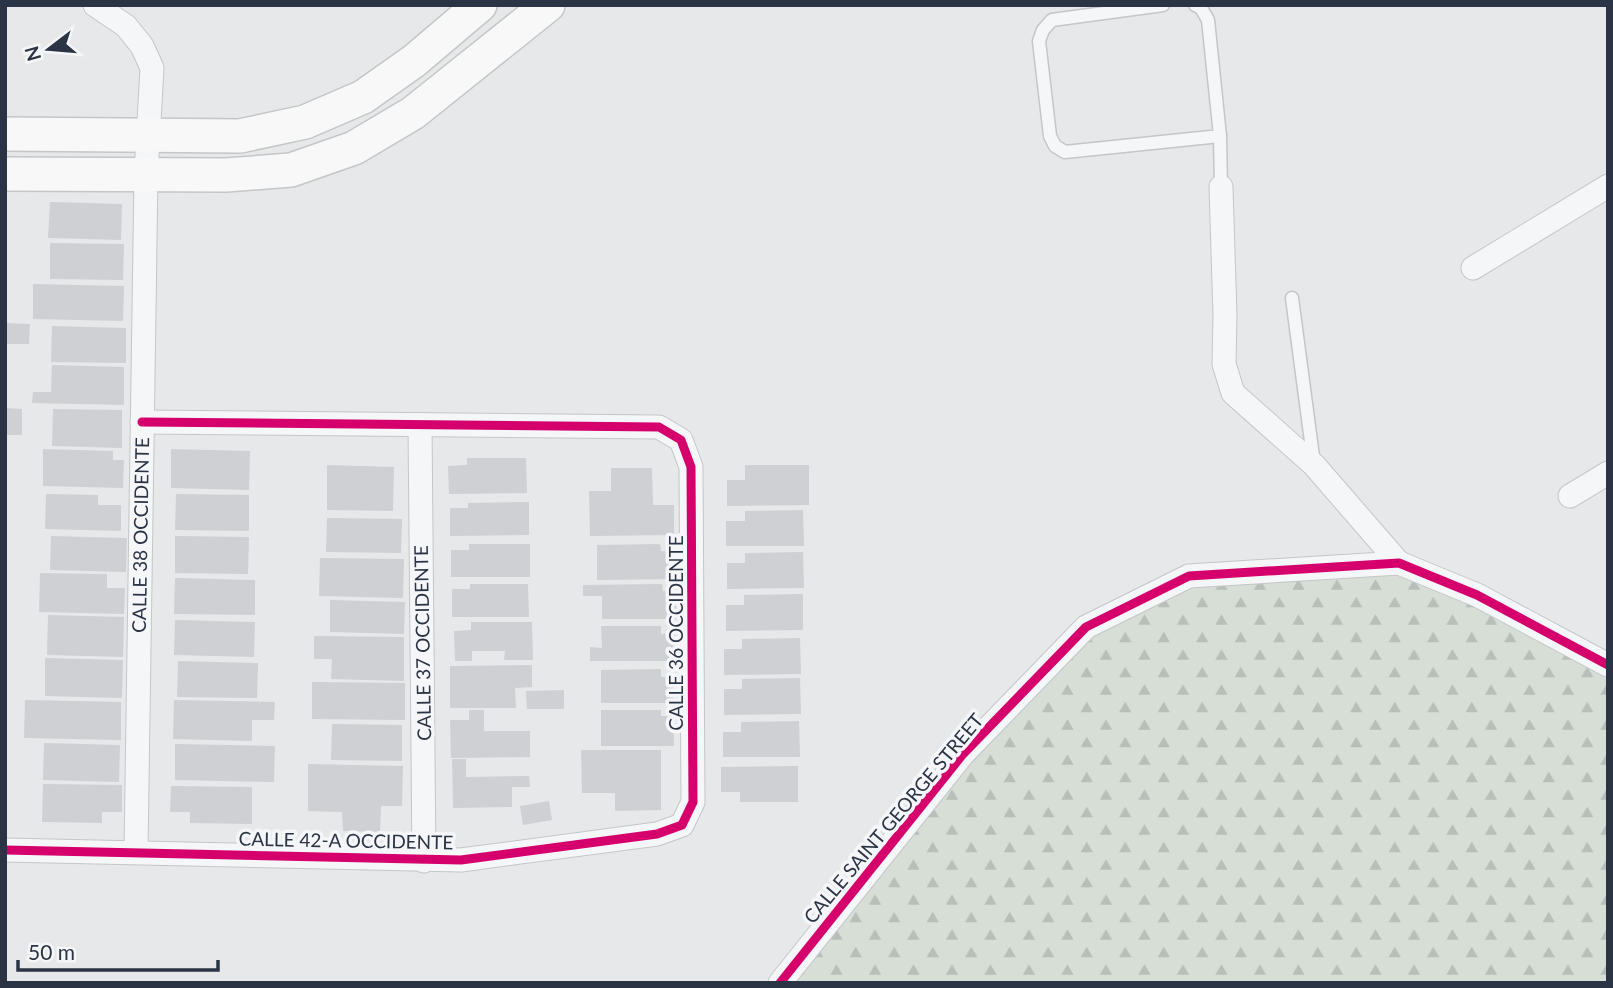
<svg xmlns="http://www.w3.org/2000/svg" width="1613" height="988" viewBox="0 0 1613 988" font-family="Lato,sans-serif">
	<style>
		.forest { fill: url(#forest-firs) }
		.building { fill: #ced0d3 }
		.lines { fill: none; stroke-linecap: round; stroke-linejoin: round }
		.lane-casing { stroke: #c4c6c8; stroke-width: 15 }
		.street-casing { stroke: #c4c6c8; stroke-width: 25 }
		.secondary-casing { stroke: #c4c6c8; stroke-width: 36 }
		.lane { stroke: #f5f6f7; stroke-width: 12 }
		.street { stroke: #f5f6f7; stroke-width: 23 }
		.secondary { stroke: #f8f8f8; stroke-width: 33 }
		.cycleway-casing { stroke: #f4f6f9; stroke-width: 13 }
		.cycleway { stroke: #d6006c; stroke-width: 9 }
		.labels { text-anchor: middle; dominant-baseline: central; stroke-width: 7; stroke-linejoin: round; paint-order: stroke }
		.street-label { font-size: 19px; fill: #2b3445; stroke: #f4f6f9 }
	</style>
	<defs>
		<pattern id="forest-firs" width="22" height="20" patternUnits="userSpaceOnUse" patternTransform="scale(1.75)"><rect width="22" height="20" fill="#d6ded6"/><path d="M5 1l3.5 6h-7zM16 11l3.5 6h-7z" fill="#b8bfb9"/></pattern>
	</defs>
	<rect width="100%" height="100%" fill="#e6e8ea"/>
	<polygon class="forest" points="1399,563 1608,651 1608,983 780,983 1086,627 1189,576"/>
	<g class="building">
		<polygon points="50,202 122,204 121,240 48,238"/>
		<polygon points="50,243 124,244 123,280 50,279"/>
		<polygon points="33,284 124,286 123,321 33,319"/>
		<polygon points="5,323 30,324 29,344 5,344"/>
		<polygon points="52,326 126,328 126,363 51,362"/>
		<polygon points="52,365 124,367 124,405 32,403 33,392 51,392"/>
		<polygon points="5,408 22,409 22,435 5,435"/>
		<polygon points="53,409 122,410 122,448 52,446"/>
		<polygon points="43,449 113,451 113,460 124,460 123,488 43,486"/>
		<polygon points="171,449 250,451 249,490 171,488"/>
		<polygon points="467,458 526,458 527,493 449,494 448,466 467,465"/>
		<polygon points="327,465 394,467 393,511 327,510"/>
		<polygon points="745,465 809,465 809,505 727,506 727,480 745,480"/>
		<polygon points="611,468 652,468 653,505 674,505 674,535 590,536 589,491 611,491"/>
		<polygon points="46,494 98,495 98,505 121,505 121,531 45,529"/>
		<polygon points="176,494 249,495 249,531 175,530"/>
		<polygon points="529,502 529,535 450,536 450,508 468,508 468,503"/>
		<polygon points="803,510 804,546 726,546 726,521 745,521 745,511"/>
		<polygon points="327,518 402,519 401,553 326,552"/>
		<polygon points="51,536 127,538 126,572 50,570"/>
		<polygon points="175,536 249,537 248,574 175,573"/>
		<polygon points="469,544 530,544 530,577 451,577 451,550 469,550"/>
		<polygon points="660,544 661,551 674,552 675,579 597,580 597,545"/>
		<polygon points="803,552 804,588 727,589 727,563 745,563 745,553"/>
		<polygon points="320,558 404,559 403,598 319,596"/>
		<polygon points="40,573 107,574 107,588 125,588 124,614 39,612"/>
		<polygon points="175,578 255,580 255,615 174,614"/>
		<polygon points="470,584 528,584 529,617 452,617 452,589 470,589"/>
		<polygon points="662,584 663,591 676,591 676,619 602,619 602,596 583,596 583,585"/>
		<polygon points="803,594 803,630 726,631 726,605 744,605 744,595"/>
		<polygon points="330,600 405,602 404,634 330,632"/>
		<polygon points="48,615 124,617 123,657 47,655"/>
		<polygon points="175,620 255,622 254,657 174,655"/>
		<polygon points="471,622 532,622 533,660 504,660 505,651 472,651 472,661 455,661 454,631 471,630"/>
		<polygon points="601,626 661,626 661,634 675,633 675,661 590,661 590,647 602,648"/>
		<polygon points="314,636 404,637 404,681 331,679 332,659 314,659"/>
		<polygon points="800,638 801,674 724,675 724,649 742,649 742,639"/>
		<polygon points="45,658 123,660 122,698 45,696"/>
		<polygon points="178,661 258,663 257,698 177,697"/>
		<polygon points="532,665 532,687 515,688 516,708 450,708 450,666"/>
		<polygon points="661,669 661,677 673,677 673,703 601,703 601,670"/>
		<polygon points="800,678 801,714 724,715 724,689 742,689 742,679"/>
		<polygon points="312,682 405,683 405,720 312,719"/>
		<polygon points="564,690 564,709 527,709 526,691"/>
		<polygon points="25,700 121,702 121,740 24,738"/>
		<polygon points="174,700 275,702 274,720 252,720 252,741 173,739"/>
		<polygon points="469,710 484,710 484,731 530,731 530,757 451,758 450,720 469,720"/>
		<polygon points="601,710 661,710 661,716 673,716 674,746 601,746"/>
		<polygon points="799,721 800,757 723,757 723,732 741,732 741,722"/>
		<polygon points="332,724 402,725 402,761 331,760"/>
		<polygon points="44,743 120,745 119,782 43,780"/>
		<polygon points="175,744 275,746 274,782 175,780"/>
		<polygon points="581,750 661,750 661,810 615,811 615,793 582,793"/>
		<polygon points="452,759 466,759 466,777 529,776 530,787 512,787 512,807 453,808"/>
		<polygon points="308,764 403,766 402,806 381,806 380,832 343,831 342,812 308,811"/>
		<polygon points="798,766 798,802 740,802 740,792 721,792 721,767"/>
		<polygon points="43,784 122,785 122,812 102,812 102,823 42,822"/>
		<polygon points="171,786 252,787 252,824 190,823 190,812 170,812"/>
		<polygon points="549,801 552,820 523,825 520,806"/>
	</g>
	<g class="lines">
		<defs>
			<g id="lane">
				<polyline points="1163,5 1052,20 1043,30 1039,41 1050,136 1055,146 1065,152 1220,136 1208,20 1201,8 1195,5"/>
				<polyline points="1220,136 1221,187"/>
				<polyline points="1292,298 1314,464"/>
			</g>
			<g id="street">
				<polyline points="95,5 126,26 142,46 152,68 146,174 136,852"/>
				<polyline points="1221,187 1225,316 1224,364 1233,393 1314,465 1399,563"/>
				<polyline points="1473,268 1608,186"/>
				<polyline points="420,425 424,861"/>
				<polyline points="1570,496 1608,473"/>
				<polyline points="5,850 461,860 657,834 682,825 693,802 691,467 681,440 659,427 142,422"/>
				<polyline points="780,983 963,754 1086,627 1189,576 1399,563 1477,595 1608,665"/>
			</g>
			<g id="secondary">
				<polyline points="5,134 240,136 305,122 363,97 414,61 480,5"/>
				<polyline points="5,174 226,175 291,170 354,148 413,113 548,5"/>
			</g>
		</defs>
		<use href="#lane" class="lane-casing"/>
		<use href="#street" class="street-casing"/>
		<use href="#secondary" class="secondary-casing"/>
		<use href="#lane" class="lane"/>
		<use href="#street" class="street"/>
		<use href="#secondary" class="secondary"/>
		<defs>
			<g id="cycleway">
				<polyline points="5,850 461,860 657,834 682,825 693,802 691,467 681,440 659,427 142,422"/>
				<polyline points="780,983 963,754 1086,627 1189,576 1399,563 1477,595 1608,665"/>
			</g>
		</defs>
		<use href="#cycleway" class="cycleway-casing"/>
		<use href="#cycleway" class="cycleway"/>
	</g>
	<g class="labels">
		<g class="street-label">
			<text transform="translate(140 535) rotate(-89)">CALLE 38 OCCIDENTE</text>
			<text transform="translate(675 633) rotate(-90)">CALLE 36 OCCIDENTE</text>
			<text transform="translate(422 643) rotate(-91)">CALLE 37 OCCIDENTE</text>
			<text transform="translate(893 818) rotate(-50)">CALLE SAINT GEORGE STREET</text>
			<text transform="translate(346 840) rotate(1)">CALLE 42-A OCCIDENTE</text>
		</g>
	</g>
	<rect width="1613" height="988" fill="none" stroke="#2b3445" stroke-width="14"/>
	<g transform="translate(49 49) rotate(254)" stroke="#f4f6f9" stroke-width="5" paint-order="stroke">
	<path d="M0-5L12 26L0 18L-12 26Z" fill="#2b3445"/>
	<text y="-10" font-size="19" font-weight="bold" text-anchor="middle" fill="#2b3445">N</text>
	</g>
	<path d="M18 960v10h200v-10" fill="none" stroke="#2b3445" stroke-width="3.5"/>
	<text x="28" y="960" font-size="21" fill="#2b3445" stroke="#f4f6f9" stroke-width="5" paint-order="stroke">50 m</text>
</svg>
